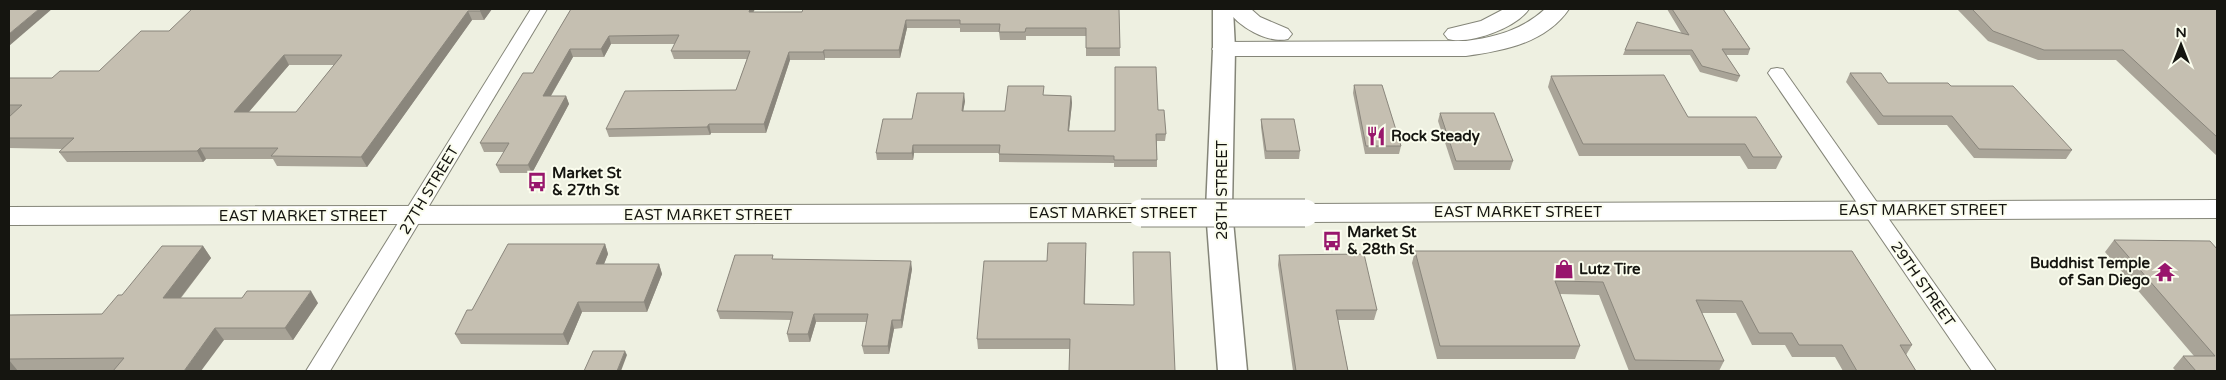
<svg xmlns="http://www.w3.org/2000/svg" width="2226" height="380" viewBox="0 0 2226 380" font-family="'Varela Round',sans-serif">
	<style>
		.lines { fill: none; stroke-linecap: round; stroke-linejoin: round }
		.minor-casing { stroke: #848578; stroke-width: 2 }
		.tertiary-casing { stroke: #848578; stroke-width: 3 }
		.primary-casing { stroke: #848578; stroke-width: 2 }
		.motorway-casing { stroke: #848578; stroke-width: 2 }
		.minor { fill: #fff; fill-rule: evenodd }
		.tertiary { fill: #fff; fill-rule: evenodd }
		.primary { fill: #fff; fill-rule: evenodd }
		.motorway { fill: #fff; fill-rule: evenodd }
		.primary-bridge-casing { stroke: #848578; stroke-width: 29; stroke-linecap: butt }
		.primary-bridge { stroke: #fff; stroke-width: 27 }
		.wall { fill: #a9a498; fill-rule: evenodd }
		.shaded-wall { fill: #8a867c }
		.building { fill: #c5bfb1; stroke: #8a867c; fill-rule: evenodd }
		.labels { text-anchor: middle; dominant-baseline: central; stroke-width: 4; stroke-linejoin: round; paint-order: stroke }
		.poi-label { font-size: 15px; font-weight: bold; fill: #151510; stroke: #fbfdee; text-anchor: start }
		.street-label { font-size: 15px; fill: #151510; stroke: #fbfdee }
	</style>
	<rect width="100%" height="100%" fill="#eef0e1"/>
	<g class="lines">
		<defs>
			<g id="minor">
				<polygon points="531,9 547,9 330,371 306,371"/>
				<polygon points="1777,68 1783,69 1996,371 1972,371 1768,73 1771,69"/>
			</g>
			<polygon id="tertiary" points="1213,9 1233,9 1235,49 1232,210 1247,371 1218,371 1206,210 1213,49"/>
			<g id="primary">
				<polygon points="2217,200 2217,218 1305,222 1295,220 1291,213 1295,206 1305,204"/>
				<polygon points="1141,204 1151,206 1155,213 1151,220 1141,222 9,225 9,207"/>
			</g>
			<g id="motorway">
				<path d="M1227,9h24l9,8 28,12 4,5 -4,5c-20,5 -51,-13 -61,-30z"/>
				<path d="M1504,9h25c-13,19 -59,36 -81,30l-4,-5 4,-5 33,-8z"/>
				<path d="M1545,9h24c-23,34 -66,42 -103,47h-242l-8,-2 -4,-5 4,-5 8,-2 242,-1c30,-4 56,-11 79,-32z"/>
			</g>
		</defs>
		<use href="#minor" class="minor-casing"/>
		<use href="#tertiary" class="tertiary-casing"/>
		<use href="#primary" class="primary-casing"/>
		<use href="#motorway" class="motorway-casing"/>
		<use href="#minor" class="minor"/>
		<use href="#tertiary" class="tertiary"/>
		<use href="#primary" class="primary"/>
		<use href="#motorway" class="motorway"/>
		<defs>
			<polyline id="primary-bridge" points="1141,213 1305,213"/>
		</defs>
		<use href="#primary-bridge" class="primary-bridge-casing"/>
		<use href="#primary-bridge" class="primary-bridge"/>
	</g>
	<g class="wall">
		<path d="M492,9l-8,11h-12l-105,147 -90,-1 -4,-7h-67l-3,3h-136l-8,-10 4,-3 -54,-1v-31l2,-2h-2v-37h43l47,-7 70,-40zM289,65h45l-38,47h-47z"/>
		<polygon points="571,9 754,12 1119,9 1120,56 1086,56 1086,36 1026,36 1026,40 1000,40 999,32 960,32 960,28 907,28 900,58 825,58 825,60 790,60 766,133 711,133 710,135 609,137 606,129 736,90 747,59 674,59 671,51 675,44 611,44 604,57 573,57 551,96 566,96 569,104 532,173 500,173 496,165 504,152 484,152 480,143 533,73"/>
		<polygon points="1667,9 1723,9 1750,49 1748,55 1726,55 1740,76 1737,82 1700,72 1690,55 1623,55 1625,50 1682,34"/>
		<polygon points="1957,9 2217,9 2217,156 2116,60 2038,60 1988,41"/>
		<polygon points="1850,73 1888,83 1951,86 2072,150 2066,159 1974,158 1947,125 1878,125 1846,82"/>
		<polygon points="1551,76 1688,117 1782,157 1776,169 1748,169 1740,156 1579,156 1548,87"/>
		<polygon points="1354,85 1401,146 1399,154 1365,154 1353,93"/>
		<polygon points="1044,95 1071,96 1072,103 1069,131 1115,131 1158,110 1166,134 1165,141 1157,141 1157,167 1114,167 1114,163 999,162 999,153 914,153 913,160 877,160 876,153 912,119 965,101 963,111 1005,111"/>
		<polygon points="1440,113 1513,161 1510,170 1454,170 1438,121"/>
		<polygon points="1261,119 1300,151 1299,159 1265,159 1261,127"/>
		<polygon points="2114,240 2217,249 2217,371 2176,371 2173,368 2183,356 2194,356 2105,252"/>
		<polygon points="605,244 608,254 604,264 659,264 662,274 647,312 582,312 568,345 461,344 455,334 472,310"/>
		<polygon points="203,246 211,258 181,298 318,303 293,340 224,340 114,370 9,371 9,315 102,314 122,295"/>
		<polygon points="1415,251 1852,251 1912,345 1906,355 1916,371 1843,371 1835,357 1792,357 1785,345 1752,345 1736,313 1702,313 1724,361 1719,371 1629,371 1599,295 1560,294 1580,346 1575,359 1437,359 1412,263"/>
		<polygon points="1086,253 1085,304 1175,371 1070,349 978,349 977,339 1047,261"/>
		<polygon points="1279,255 1377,310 1374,320 1338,320 1348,371 1293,371 1278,265"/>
		<polygon points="774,259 912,269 902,328 894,329 889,354 864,354 862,346 867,322 816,322 810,342 789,342 787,334 791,320 720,319 717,311"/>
	</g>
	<g class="shaded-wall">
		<polygon points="39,9 52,9 9,46 9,34"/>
		<polygon points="482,9 492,9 484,20 480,11"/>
		<polygon points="750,9 755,9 750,19 749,12"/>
		<polygon points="468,11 472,20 367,167 361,157"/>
		<polygon points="906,20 907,28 900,58 899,50"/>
		<polygon points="609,36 611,44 604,57 601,49"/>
		<polygon points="570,49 573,57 546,104 543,96"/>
		<polygon points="824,50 825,58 825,60 823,52"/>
		<polygon points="789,52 790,60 766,133 764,124"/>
		<polygon points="284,55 289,65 240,122 234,112"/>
		<polygon points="964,93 965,101 962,118 962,111"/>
		<polygon points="566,96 569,104 532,173 528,165"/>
		<polygon points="1071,96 1072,103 1068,139 1068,131"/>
		<polygon points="709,124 711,133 710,135 707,127"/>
		<polygon points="913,145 914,153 913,160 912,153"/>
		<polygon points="200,148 206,159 203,162 197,151"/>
		<polygon points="605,244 608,254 600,274 596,264"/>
		<polygon points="203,246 211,258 171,310 163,298"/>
		<polygon points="911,261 912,269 902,328 901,320"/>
		<polygon points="659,264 662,274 647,312 644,302"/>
		<polygon points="311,291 318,303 293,340 285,328"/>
		<polygon points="578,302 582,312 568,345 563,334"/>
		<polygon points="814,314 816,322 810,342 808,334"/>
		<polygon points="892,320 894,329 889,354 888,346"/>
		<polygon points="215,328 224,340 201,371 184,371"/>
		<polygon points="625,351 627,355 621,371 617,371"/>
		<polygon points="9,360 18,371 9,371"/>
	</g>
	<g class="building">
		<polygon points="9,9 39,9 9,34"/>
		<path d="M192,9h290l-2,2h-12l-107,146 -90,-1 7,-8h-78l-3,3 -138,1 15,-14h-65v-21l13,-12h-13v-27h43l8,-7h39l42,-40h28zM284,55h58l-46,57h-62z"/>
		<polygon points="571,9 750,9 749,12 802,12 803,9 1119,9 1120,48 1086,48 1086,28 1026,28 1025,32 999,32 1000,24 960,24 960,20 906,20 899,50 824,50 823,52 789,52 764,124 709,124 707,127 606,129 625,91 736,90 750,51 671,51 679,35 609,36 601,49 570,49 543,96 566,96 528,165 496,165 509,143 480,143 523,73 533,73"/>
		<polygon points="1672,9 1723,9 1750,49 1722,49 1740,76 1702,66 1692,50 1625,50 1637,22 1689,35"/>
		<polygon points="1972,9 2217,9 2217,137 2123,50 2044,50 1993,31"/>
		<polygon points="1115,67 1156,67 1158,110 1164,110 1166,134 1156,134 1157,160 1114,160 1114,156 999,154 1000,145 913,145 912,153 876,153 883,119 912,119 917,93 964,93 962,111 1005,111 1008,86 1044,86 1043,95 1071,96 1068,131 1115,131"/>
		<polygon points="1850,73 1881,73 1888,83 1948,83 1951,86 2013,86 2072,150 1979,149 1952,116 1883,116"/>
		<polygon points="1664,75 1688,117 1756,117 1782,157 1753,157 1745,144 1583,144 1551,76"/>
		<polygon points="1354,85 1382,85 1401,146 1366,146"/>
		<polygon points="1440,113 1494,113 1513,161 1456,161"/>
		<polygon points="1261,119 1294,119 1300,151 1266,151"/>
		<polygon points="2114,240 2210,241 2217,249 2217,371 2196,371 2183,356 2215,356"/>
		<polygon points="1048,243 1086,243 1084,304 1134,305 1133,252 1170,252 1175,371 1069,371 1070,339 977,339 984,261 1047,261"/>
		<polygon points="508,244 605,244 596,264 659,264 644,302 578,302 563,334 455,334 467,310 472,310"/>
		<polygon points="162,246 203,246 163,298 242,298 247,291 311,291 285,328 215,328 184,371 113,371 124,358 9,359 9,315 102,314 118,295 122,295"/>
		<polygon points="1415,251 1852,251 1912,345 1900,345 1916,371 1857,371 1842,345 1799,345 1792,333 1759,333 1742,301 1696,300 1724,361 1635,360 1603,282 1555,281 1580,346 1440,346"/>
		<polygon points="1364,254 1377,310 1336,310 1348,371 1296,371 1279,255"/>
		<polygon points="735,255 773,255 772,259 911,261 901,320 892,320 888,346 862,346 868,314 814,314 808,334 787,334 793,312 717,311"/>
		<polygon points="593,351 625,351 617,371 584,371"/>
	</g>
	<defs>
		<symbol id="restaurant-bare" viewBox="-9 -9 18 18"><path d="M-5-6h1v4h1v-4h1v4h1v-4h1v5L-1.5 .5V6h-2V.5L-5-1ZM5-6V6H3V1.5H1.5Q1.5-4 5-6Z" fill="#98166c" stroke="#fbfdee" stroke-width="2.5" paint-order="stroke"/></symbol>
		<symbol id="bus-bare" viewBox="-9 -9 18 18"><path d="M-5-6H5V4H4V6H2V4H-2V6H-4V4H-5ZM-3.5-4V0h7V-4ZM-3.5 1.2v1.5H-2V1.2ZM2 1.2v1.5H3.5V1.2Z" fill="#98166c" stroke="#fbfdee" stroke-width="2.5" paint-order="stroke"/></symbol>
		<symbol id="shop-bare" viewBox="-9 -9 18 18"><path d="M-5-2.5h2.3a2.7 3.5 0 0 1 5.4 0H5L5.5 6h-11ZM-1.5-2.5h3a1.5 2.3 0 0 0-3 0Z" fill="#98166c" stroke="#fbfdee" stroke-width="2.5" paint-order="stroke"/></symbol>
		<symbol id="temple-bare" viewBox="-9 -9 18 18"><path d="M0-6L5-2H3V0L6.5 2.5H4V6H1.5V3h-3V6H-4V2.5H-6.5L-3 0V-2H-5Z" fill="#98166c" stroke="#fbfdee" stroke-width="2.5" paint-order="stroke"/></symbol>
	</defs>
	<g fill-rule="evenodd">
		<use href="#restaurant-bare" x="1362" y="122" width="28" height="28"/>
		<use href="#bus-bare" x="523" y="168" width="28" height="28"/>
		<use href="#bus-bare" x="1318" y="227" width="28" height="28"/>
		<use href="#shop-bare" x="1550" y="255" width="28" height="28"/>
		<use href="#temple-bare" x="2151" y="258" width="28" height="28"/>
	</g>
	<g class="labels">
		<g class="poi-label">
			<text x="1391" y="136">Rock Steady</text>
			<text x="552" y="173">Market St<tspan x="552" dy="17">&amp; 27th St</tspan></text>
			<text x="1347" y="232">Market St<tspan x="1347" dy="17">&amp; 28th St</tspan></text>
			<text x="2150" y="263" text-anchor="end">Buddhist Temple<tspan x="2150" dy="17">of San Diego</tspan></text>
			<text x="1579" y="269">Lutz Tire</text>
		</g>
		<g class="street-label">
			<text transform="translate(429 190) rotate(-59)">27TH STREET</text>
			<text transform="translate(1222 190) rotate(-90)">28TH STREET</text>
			<text x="1923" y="210">EAST MARKET STREET</text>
			<text x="1518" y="212">EAST MARKET STREET</text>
			<text x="1113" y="213">EAST MARKET STREET</text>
			<text x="708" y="215">EAST MARKET STREET</text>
			<text x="303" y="216">EAST MARKET STREET</text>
			<text transform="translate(1923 284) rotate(55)">29TH STREET</text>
		</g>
	</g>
	<rect width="2226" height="380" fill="none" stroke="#151510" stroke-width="20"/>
	<g transform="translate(2181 45)" stroke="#fbfdee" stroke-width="4" paint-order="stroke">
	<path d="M0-4L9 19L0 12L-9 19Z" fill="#151510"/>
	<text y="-8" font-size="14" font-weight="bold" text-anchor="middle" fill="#151510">N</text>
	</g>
</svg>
